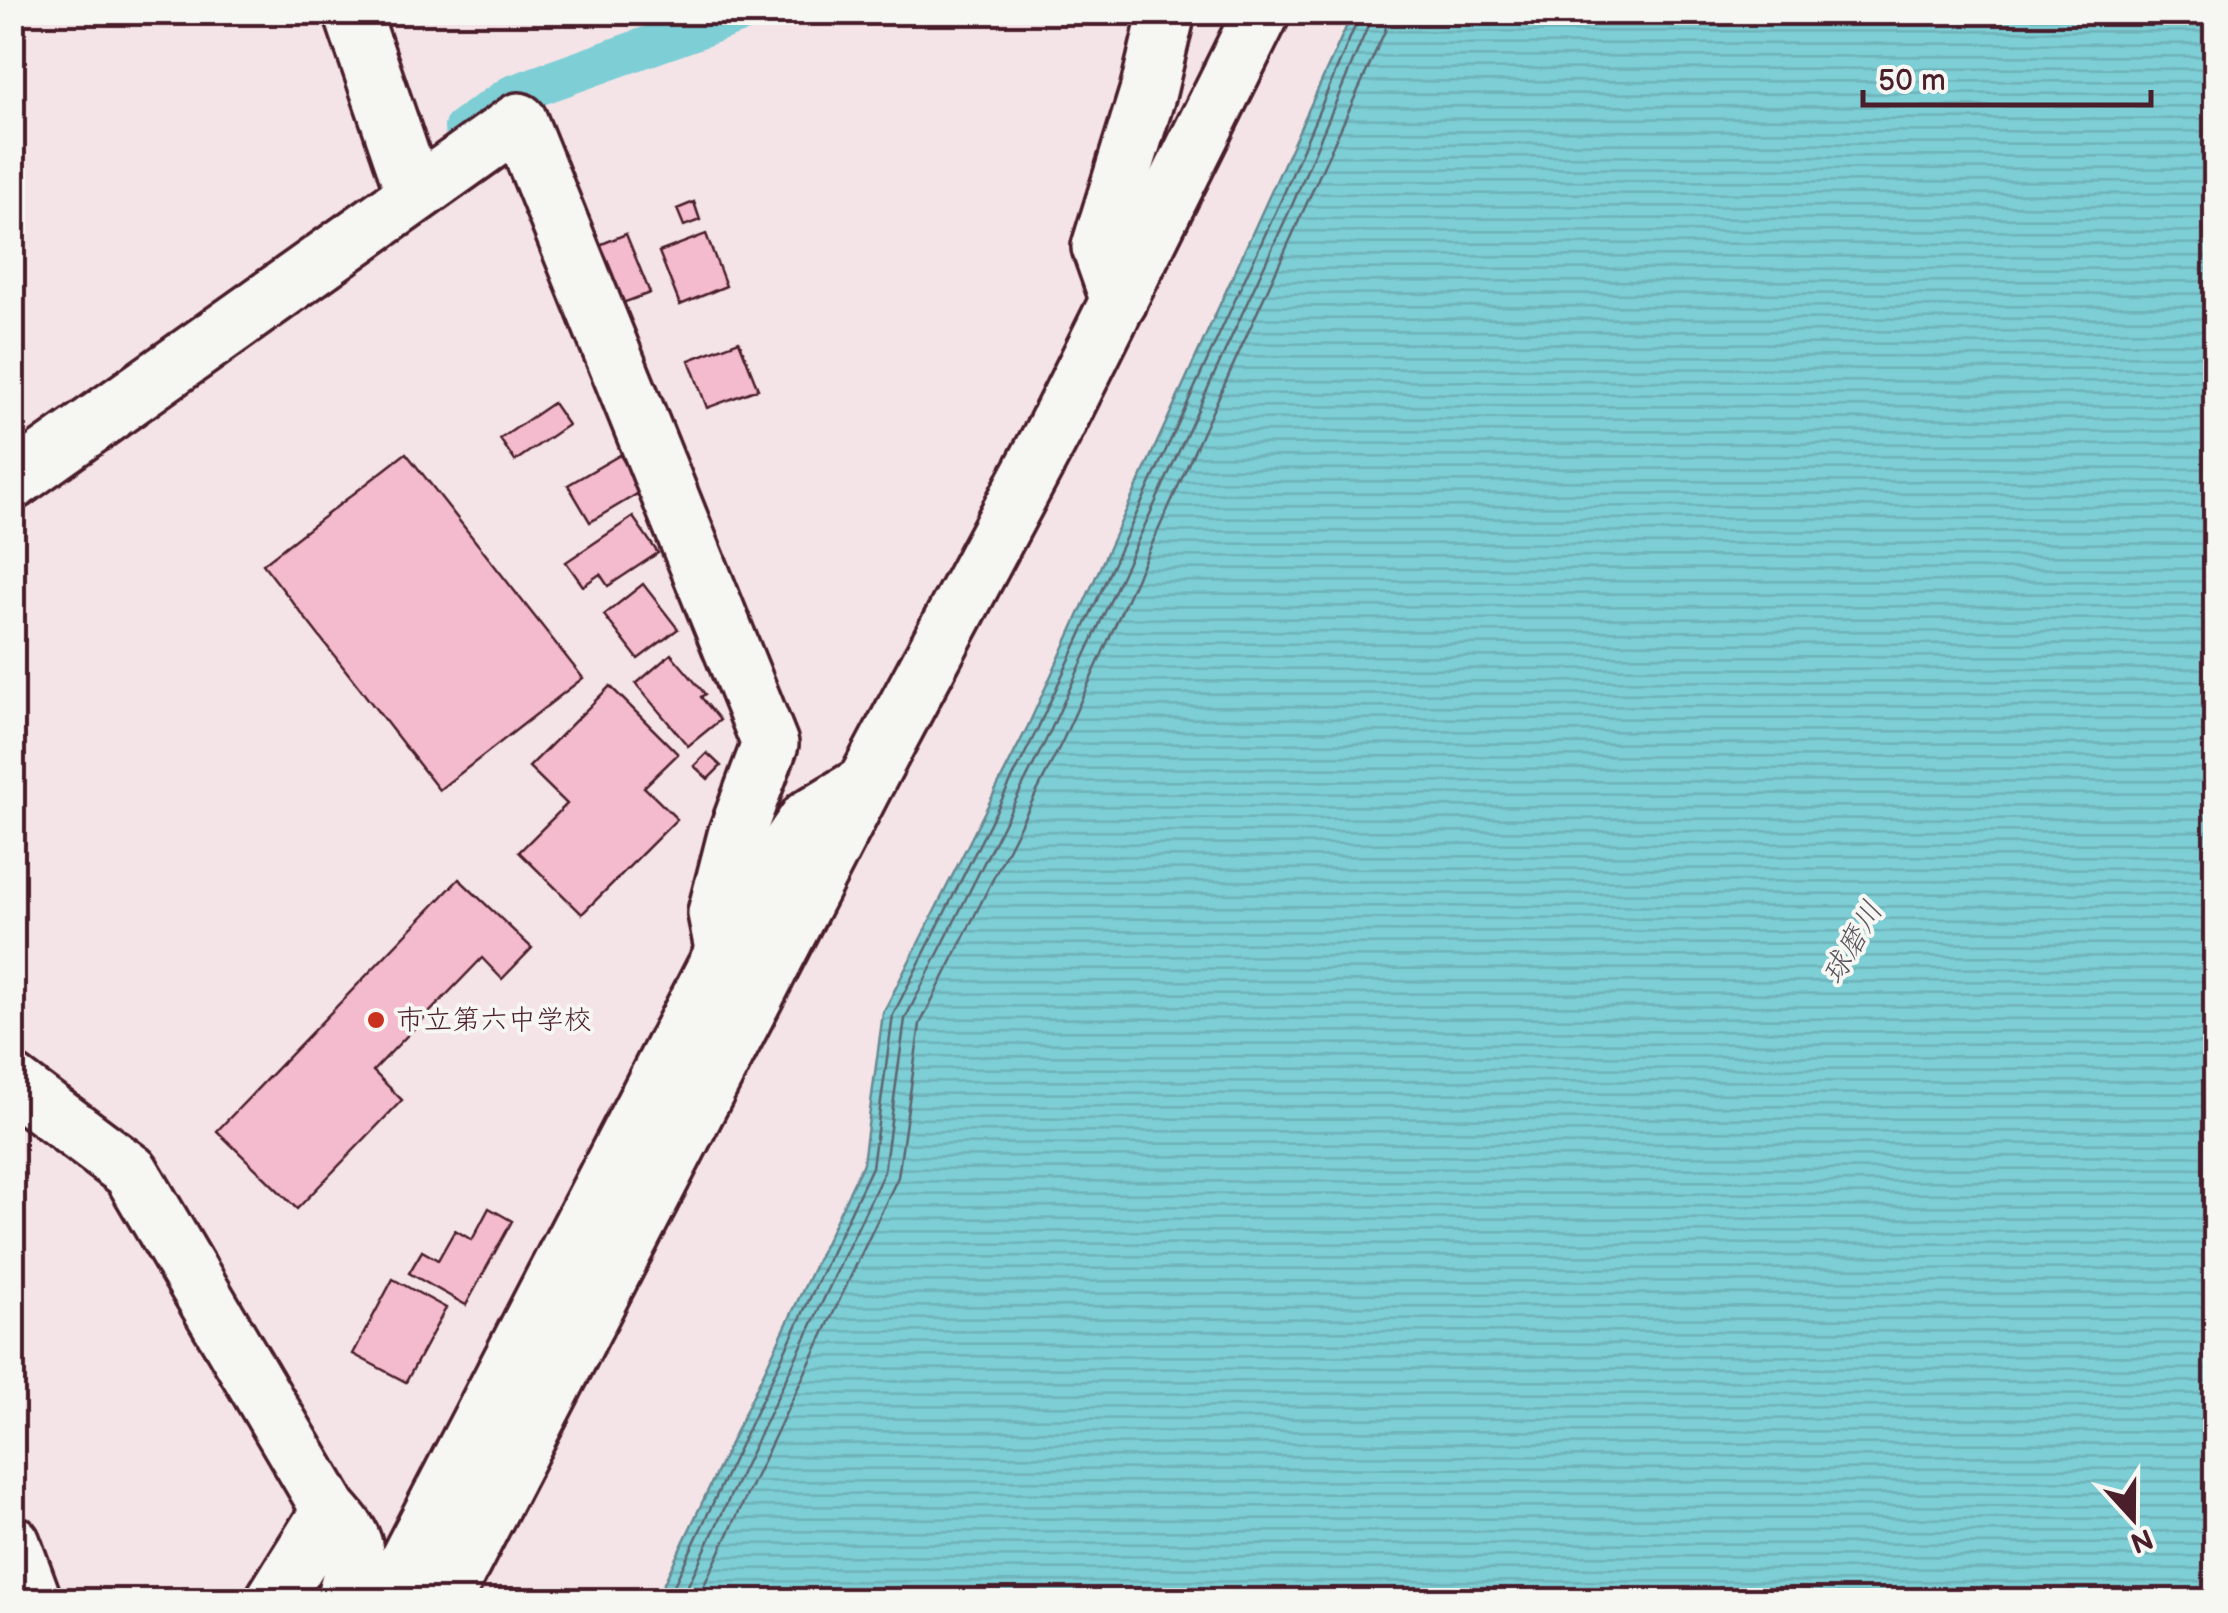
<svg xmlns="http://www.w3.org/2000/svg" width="2228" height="1613" viewBox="0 0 2228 1613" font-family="'Balsamiq Sans','Klee One',sans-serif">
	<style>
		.water { fill: url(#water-rules); stroke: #698891; stroke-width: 2.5 }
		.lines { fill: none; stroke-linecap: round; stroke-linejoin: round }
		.shore { stroke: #5e656f; stroke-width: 2.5 }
		.canal { stroke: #7dced5; stroke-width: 40 }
		.building { fill: #f4bbce; stroke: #4a1f2b; stroke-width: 2.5 }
		.minor-casing { stroke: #4a1f2b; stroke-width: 62 }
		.minor { stroke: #f6f6f2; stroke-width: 55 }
		.poi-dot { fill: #c8321e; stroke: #f6f6f2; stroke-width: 4 }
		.labels { text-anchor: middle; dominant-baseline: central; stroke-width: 8; stroke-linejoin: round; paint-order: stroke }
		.poi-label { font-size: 28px; fill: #4a1f2b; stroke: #f6f6f2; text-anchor: start }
		.water-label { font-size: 30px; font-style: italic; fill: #59545e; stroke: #f6f6f2 }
	</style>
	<defs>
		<pattern id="water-rules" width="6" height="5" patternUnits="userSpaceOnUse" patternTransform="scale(2.5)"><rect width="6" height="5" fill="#7dced5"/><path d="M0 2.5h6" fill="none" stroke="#6eb0b7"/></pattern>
	</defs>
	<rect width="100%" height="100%" fill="#f5e4e7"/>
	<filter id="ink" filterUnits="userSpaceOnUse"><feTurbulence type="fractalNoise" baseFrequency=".01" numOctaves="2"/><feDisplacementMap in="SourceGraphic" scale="20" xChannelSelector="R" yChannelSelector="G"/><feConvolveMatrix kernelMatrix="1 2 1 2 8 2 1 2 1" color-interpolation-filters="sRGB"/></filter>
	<g filter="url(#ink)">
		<polygon class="water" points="1353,12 2215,13 2215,1600 656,1600 863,1163 883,1013 1028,726"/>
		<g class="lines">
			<g class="shore">
				<polyline points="667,1600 872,1167 893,1015 1037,730 1282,198 1361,12"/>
				<polyline points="681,1600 884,1172 905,1019 1048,736 1293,203 1374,12"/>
				<polyline points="697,1600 898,1177 920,1024 1062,742 1385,31 1389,12"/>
			</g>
			<polyline class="canal" points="464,128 512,95 744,12"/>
		</g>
		<g class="building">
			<polygon points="694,202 700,220 684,226 677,209"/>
			<polygon points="626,234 650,293 620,304 597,246"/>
			<polygon points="706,234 726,286 680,305 659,252"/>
			<polygon points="739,341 758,389 707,408 689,360"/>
			<polygon points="553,403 568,425 515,461 500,439"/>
			<polygon points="406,453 583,678 439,790 263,564"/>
			<polygon points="620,455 642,491 590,522 568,485"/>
			<polygon points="633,517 658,553 608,586 600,574 583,586 566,562"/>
			<polygon points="643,584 678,629 638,659 604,615"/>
			<polygon points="671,654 705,694 701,697 720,720 688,746 636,684"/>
			<polygon points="610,686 678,754 644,787 677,819 582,914 519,852 567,804 529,767"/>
			<polygon points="707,753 721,766 708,779 694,766"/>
			<polygon points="459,879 532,948 502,979 482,958 373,1071 402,1100 297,1209 217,1131"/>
			<polygon points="489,1208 512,1221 466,1305 409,1273 422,1251 438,1260 455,1230 472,1240"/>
			<polygon points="393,1279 446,1308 406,1382 353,1354"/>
		</g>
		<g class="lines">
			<defs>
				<g id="minor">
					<polyline points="352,12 414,193"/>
					<polyline points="1119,301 1100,247 1148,92 1167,12"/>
					<polyline points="12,482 519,121 770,744 736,835 716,913 724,954"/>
					<path d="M12,1083l119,89 199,338c36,39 26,43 14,90"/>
					<polyline points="12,1543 33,1600"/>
					<polyline points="274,1600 330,1510"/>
					<polyline points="387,1600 746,908 808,818 861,786"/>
					<polyline points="443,1600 865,784 1055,428 1262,12"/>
				</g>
			</defs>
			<use href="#minor" class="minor-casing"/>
			<use href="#minor" class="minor"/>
		</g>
	</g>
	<circle class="poi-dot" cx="376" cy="1020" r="10"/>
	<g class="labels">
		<g class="poi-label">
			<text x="396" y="1020">市立第六中学校</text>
		</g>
		<g class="water-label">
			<text transform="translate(1853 943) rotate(-60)">球磨川</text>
		</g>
	</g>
	<rect width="2228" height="1613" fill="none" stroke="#f6f6f2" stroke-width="50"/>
	<rect x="25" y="25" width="2178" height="1563" fill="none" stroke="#4a1f2b" stroke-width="4" filter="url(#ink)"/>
	<g transform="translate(2133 1518) rotate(159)" stroke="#f6f6f2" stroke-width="8" paint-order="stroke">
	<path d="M0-8L18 38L0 25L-18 38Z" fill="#4a1f2b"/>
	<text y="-15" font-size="28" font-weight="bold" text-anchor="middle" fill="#4a1f2b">N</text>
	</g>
	<path d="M1863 90v15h288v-15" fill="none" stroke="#4a1f2b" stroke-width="5"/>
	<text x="1878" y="90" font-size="30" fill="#4a1f2b" stroke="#f6f6f2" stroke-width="8" paint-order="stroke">50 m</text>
</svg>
